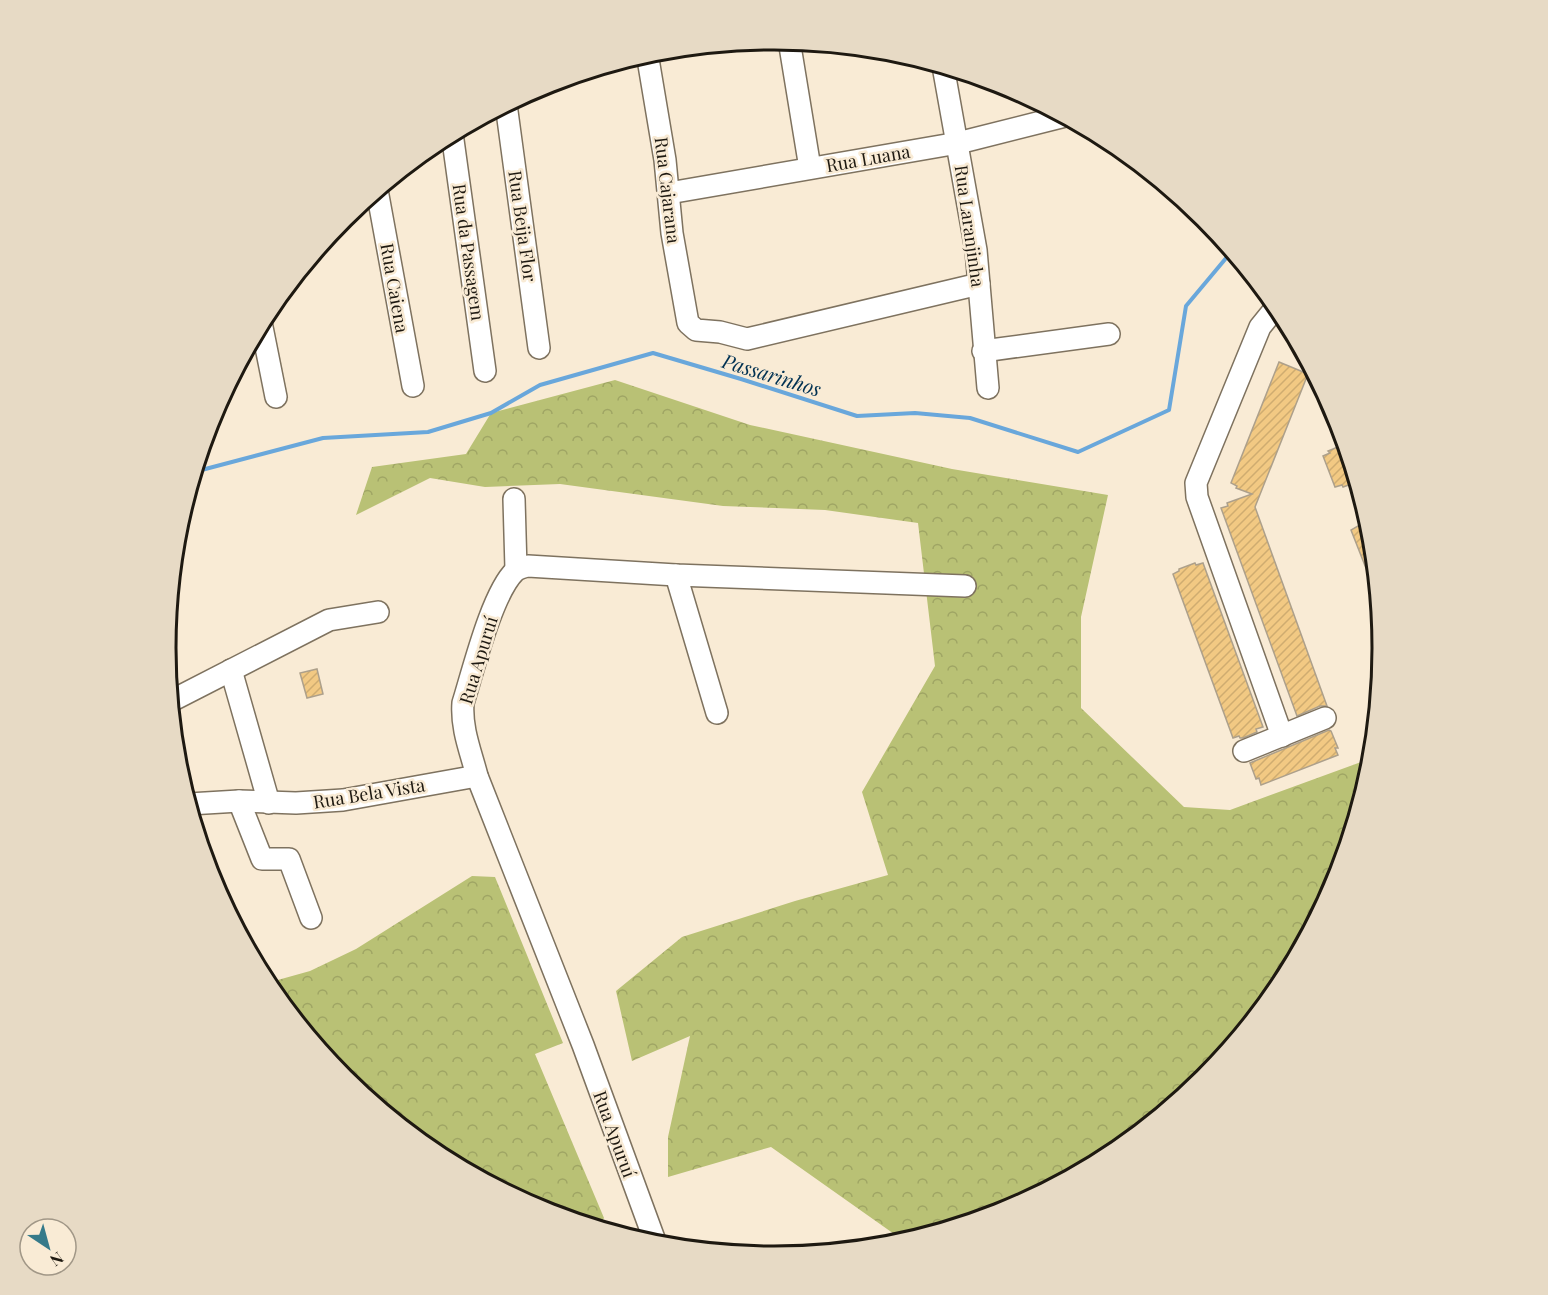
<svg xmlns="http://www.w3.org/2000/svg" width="1548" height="1295" viewBox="0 0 1548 1295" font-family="'Playfair Display',serif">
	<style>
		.forest { fill: url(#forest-crowns) }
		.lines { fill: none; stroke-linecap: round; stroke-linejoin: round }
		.stream { stroke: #69a7db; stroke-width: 4 }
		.building { fill: url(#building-hatch); stroke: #ada08b; stroke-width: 1.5 }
		.minor-casing { stroke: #7e725f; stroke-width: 24 }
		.minor { stroke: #fff; stroke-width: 21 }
		.labels { text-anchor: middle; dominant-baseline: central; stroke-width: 5; stroke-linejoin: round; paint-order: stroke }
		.street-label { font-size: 18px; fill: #1e1911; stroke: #f9ebd5 }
		.water-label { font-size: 20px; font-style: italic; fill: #003152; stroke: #f9ebd5 }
		.rim { fill: none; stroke: #1e1911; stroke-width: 3 }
	</style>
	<defs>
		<pattern id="forest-crowns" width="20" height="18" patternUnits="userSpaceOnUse" patternTransform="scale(1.5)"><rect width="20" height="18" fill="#b9c175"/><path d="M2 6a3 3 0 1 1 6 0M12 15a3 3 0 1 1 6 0" fill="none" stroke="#9fa564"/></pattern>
		<pattern id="building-hatch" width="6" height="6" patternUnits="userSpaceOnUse" patternTransform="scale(1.5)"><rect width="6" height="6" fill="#f2c983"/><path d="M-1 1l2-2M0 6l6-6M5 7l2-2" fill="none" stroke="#cfac70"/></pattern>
	</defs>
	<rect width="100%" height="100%" fill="#f9ebd5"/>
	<g class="forest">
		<polygon points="615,380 750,425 952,469 1108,495 1081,617 1081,708 1184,807 1230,810 1372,758 1371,767 1336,881 1280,986 1204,1078 1112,1154 1007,1210 904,1241 771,1147 668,1177 668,1137 690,1036 632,1061 616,991 682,937 795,901 888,875 862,792 935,666 918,523 825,510 723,506 560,484 485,487 430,478 356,515 372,467 466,454 491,413"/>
		<polygon points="472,876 495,877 563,1043 535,1054 604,1218 598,1227 541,1210 436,1153 343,1078 267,983 310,971 356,949"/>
	</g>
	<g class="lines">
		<polyline class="stream" points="194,472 323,438 428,432 491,413 540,385 653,353 741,379 857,416 915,413 970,418 1078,452 1169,410 1186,306 1232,251"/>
	</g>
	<g class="building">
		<polygon points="1279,362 1308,374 1255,507 1327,706 1320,706 1297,716 1221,508 1228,506 1227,503 1252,494 1236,488 1237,486 1231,483"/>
		<polygon points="1345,444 1357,482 1343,487 1342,485 1335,487 1323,456 1330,453 1328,451"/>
		<polygon points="1368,520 1371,529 1376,585 1373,586 1351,530"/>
		<polygon points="1195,563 1196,565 1203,563 1263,727 1256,729 1257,732 1243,738 1240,738 1239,736 1233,738 1173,574 1179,571 1179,569"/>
		<polygon points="317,669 323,694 307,698 300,673"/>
		<polygon points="1329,730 1331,731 1338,748 1335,748 1338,755 1261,785 1259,778 1256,779 1250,763"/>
	</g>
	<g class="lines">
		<defs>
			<g id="minor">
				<polyline points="789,40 810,168"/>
				<polyline points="647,53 665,160 672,233 688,323 696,330 720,332 747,339 979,284"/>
				<polyline points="943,66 976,250 988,388"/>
				<polyline points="506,104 539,348"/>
				<polyline points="452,133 485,371"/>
				<polyline points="377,190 413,386"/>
				<polyline points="669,193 958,143 1065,116"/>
				<polyline points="1277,306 1260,327 1196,483 1197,497 1282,736"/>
				<polyline points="261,322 276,397"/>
				<polyline points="983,351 1109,334"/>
				<polyline points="514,499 516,569"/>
				<polyline points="676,575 717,713"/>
				<polyline points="231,670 269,803"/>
				<polyline points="171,701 329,620 378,612"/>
				<polyline points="1244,751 1325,718"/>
				<polyline points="239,801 262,859 289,859 311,918"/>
				<polyline points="189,804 239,801 296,803 343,800 477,776"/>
				<path d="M656,1244l-73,-199 -106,-269c-6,-24 -16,-47 -14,-73 10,-32 29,-110 52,-132 4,-3 8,-4 13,-5l148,9 289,11"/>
			</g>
		</defs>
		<use href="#minor" class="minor-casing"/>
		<use href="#minor" class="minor"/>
	</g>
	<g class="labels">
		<g class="street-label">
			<text transform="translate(868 158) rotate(-10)">Rua Luana</text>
			<text transform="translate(668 190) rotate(83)">Rua Cajarana</text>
			<text transform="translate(523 226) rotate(82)">Rua Beija Flor</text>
			<text transform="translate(970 226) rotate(82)">Rua Laranjinha</text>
			<text transform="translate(469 252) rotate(82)">Rua da Passagem</text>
			<text transform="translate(395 288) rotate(80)">Rua Caiena</text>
			<text transform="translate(478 660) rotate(-73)">Rua Apuruí</text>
			<text transform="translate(369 793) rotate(-9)">Rua Bela Vista</text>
			<text transform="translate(615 1134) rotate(70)">Rua Apuruí</text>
		</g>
		<g class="water-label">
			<text transform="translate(772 374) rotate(17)">Passarinhos</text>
		</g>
	</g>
	<path d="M0 0H1548V1295H0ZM176 648a598 598 0 1 1 1196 0a598 598 0 1 1-1196 0Z" fill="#e7dac5" fill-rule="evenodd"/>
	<path class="rim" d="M176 648a598 598 0 1 1 1196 0a598 598 0 1 1-1196 0Z"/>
	<g transform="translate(48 1247) rotate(144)"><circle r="28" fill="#f9ebd5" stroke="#a19787" stroke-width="1.5"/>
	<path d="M0-4.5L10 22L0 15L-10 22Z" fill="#367a8a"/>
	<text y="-9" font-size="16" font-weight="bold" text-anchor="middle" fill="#1e1911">N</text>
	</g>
</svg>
